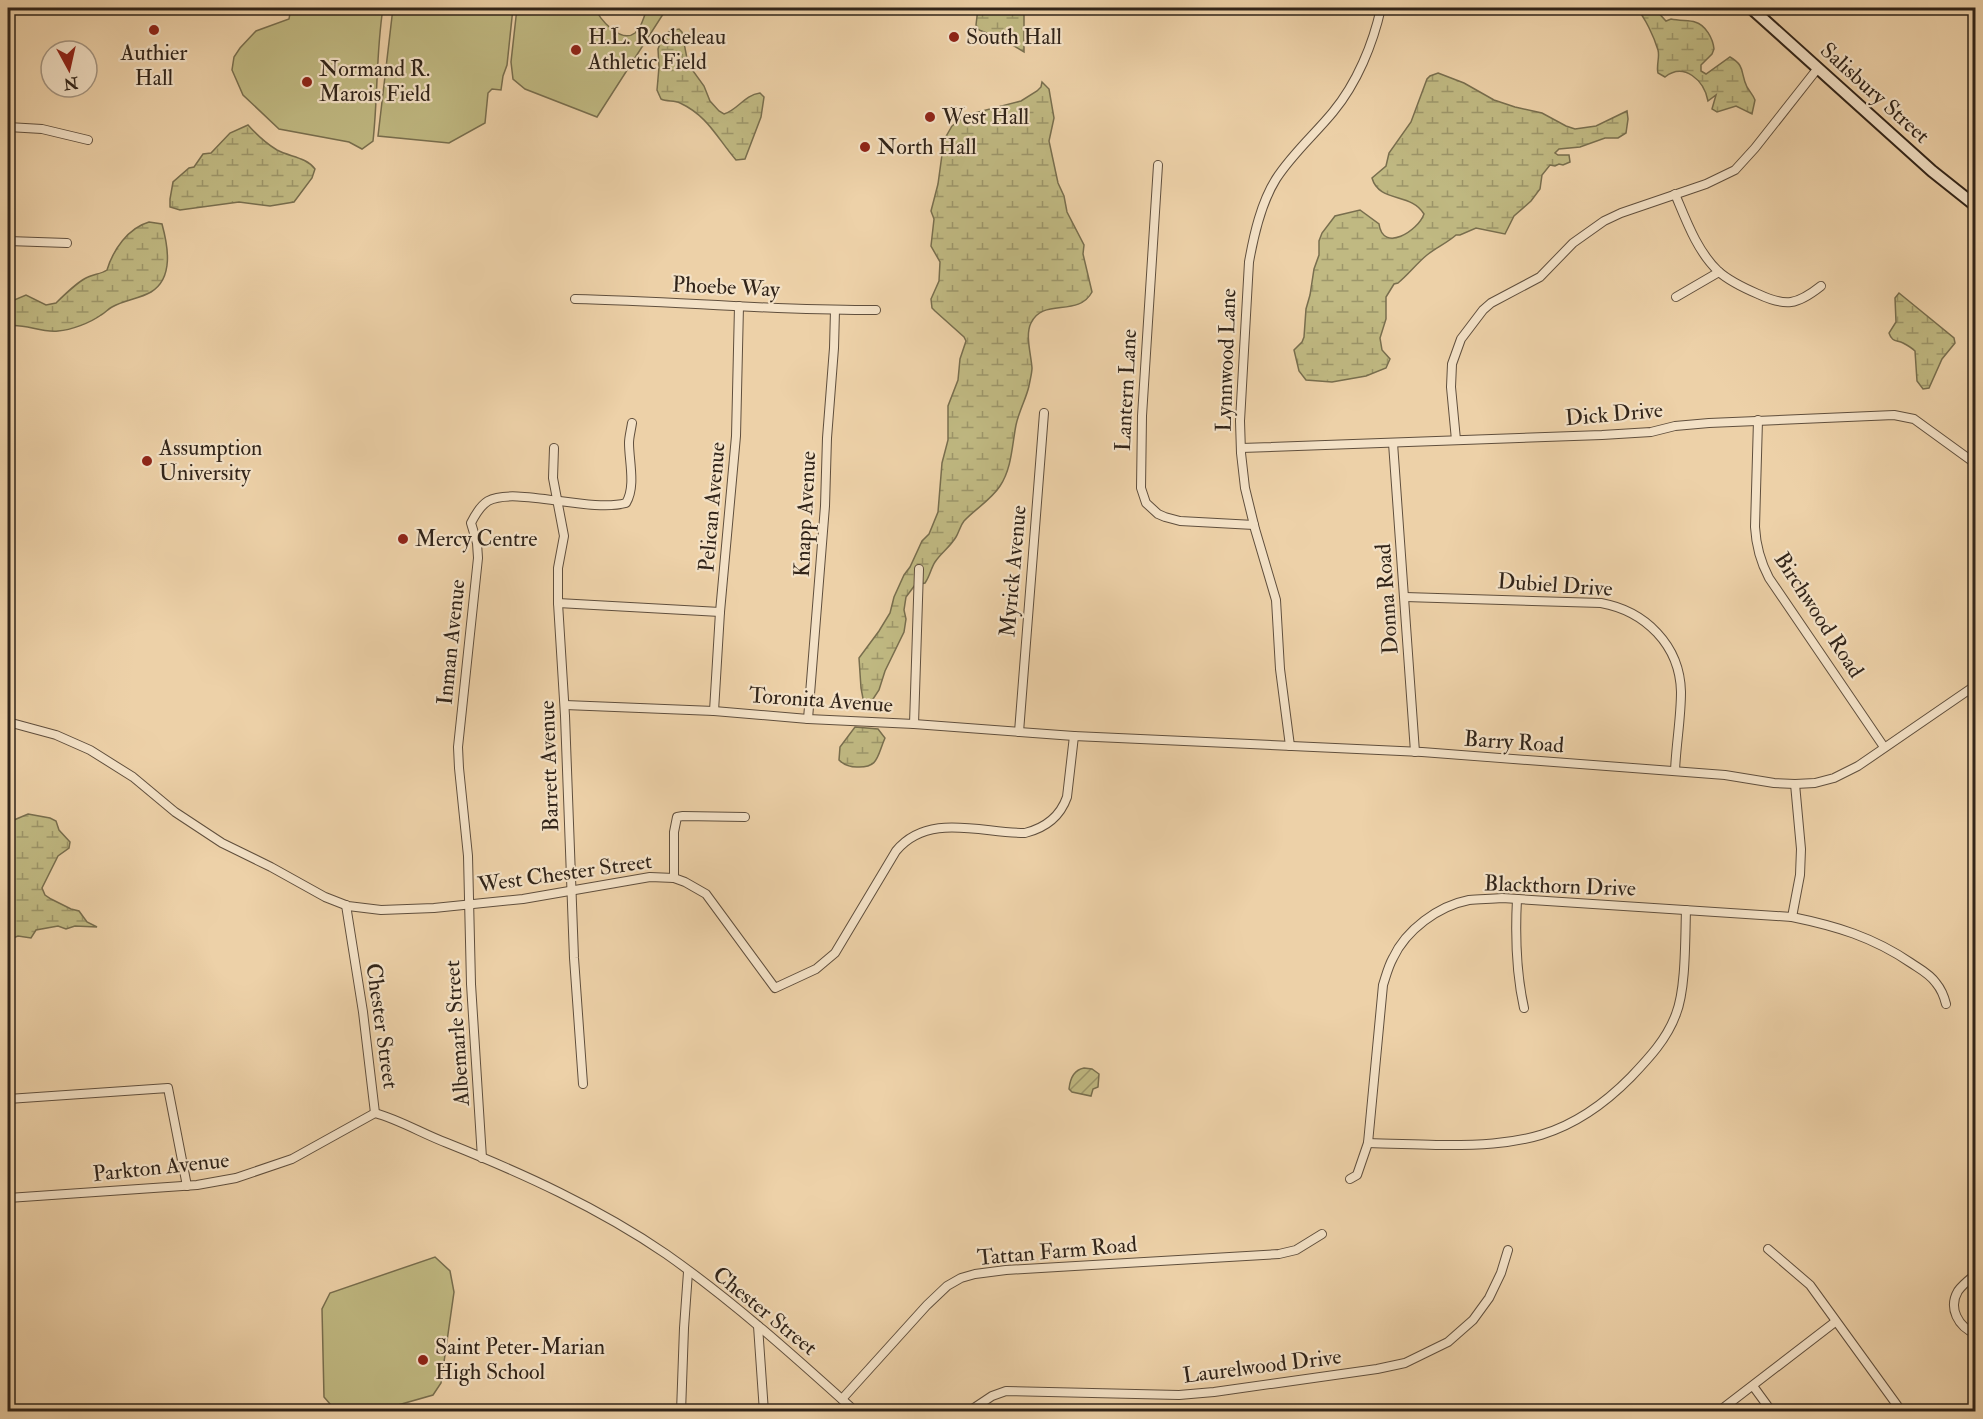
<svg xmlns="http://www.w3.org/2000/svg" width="1983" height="1419" viewBox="0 0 1983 1419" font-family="'IM FELL Double Pica',serif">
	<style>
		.wetland { fill: url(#wetland-marsh); stroke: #786e4e; stroke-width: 1.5 }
		.garden { fill: url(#garden-furrows); stroke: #786e4e; stroke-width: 1.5 }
		.pitch { fill: #c0b982; stroke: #786e4e; stroke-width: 1.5 }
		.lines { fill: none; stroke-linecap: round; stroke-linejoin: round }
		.minor-casing { stroke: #604f3d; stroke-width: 10 }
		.secondary-casing { stroke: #312419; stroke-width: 14 }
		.minor { stroke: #f3e1c6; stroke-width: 8 }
		.secondary { stroke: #f3e1c6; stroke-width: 10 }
		.poi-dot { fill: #8f2418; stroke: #f3e1c6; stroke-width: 2 }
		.labels { text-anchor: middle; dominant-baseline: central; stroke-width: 4.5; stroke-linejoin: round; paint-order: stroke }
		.poi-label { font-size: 22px; fill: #312419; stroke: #f3e1c6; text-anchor: start }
		.street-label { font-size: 22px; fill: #312419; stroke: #f3e1c6 }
	</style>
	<defs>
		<pattern id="wetland-marsh" width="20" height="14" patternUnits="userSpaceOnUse" patternTransform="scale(1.5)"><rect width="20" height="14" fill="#c0b982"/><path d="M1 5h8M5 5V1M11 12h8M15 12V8" fill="none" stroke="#9d966a"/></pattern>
		<pattern id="garden-furrows" width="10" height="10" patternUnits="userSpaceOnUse" patternTransform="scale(1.5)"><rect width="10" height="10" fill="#c0b982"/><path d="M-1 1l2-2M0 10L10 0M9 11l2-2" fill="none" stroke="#9d966a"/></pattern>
	</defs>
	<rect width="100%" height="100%" fill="#edd1a8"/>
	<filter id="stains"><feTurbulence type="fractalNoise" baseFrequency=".00333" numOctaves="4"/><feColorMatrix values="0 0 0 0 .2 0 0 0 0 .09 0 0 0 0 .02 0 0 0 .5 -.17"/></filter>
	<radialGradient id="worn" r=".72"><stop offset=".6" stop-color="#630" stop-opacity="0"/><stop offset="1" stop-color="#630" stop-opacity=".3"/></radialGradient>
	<g class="wetland">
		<polygon points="978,8 1024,8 1024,52 1006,41 979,30 976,25"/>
		<path d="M1636,8h18l12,13 5,-2c9,2 19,1 24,3 11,3 18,17 19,27l-2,5 -11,11v6l5,3 24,-17c16,9 10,16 17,30 3,5 6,8 8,13l-3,14 -16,-8 -19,6 -5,-3 4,-14 -8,6c-4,-21 -24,-39 -43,-24l-7,-4c-2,-7 2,-16 0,-23 -4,-13 -13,-33 -22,-42z"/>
		<path d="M679,29l3,3 6,32 16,22 6,15 9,10 5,3c14,-4 20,-19 36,-21l4,4 -3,20 -16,42 -9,1c-19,-22 -28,-44 -56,-57 -6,-3 -13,-1 -19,-4l-4,-9 2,-23 -1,-18 5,-13 7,-5z"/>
		<path d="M1438,73l26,10 30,17 21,7 27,6 24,13 9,3 21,-3 31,-15 1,8 -2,14 -8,5h-13l-25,9 -21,2 -4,4 3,2h11l1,7 -7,3 -4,-1 -4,2 -5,-1 -8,10 -2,14 -9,12 -17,15 -9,18 -29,-6 -16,7h-4c-9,8 -19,12 -29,20 -10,8 -18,19 -29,28l-4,1 -8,13v22l-6,19 2,12 8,9 -4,9 -20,8 -34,6 -26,-2 -7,-9 -5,-21 8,-8 2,-5 2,-28 4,-14 4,-26 5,-14v-14l3,-8 13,-17 25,-6 19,14c4,29 39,7 45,-10 -13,-22 -45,-11 -52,-36l14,-12 3,-13 22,-31 16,-43 3,-3z"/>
		<path d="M1042,82l7,7 5,29 -5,23 9,42 6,13 3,16 17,33 -1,9 9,38c-14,26 -49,5 -61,31 -6,12 0,31 1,45 0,5 -2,12 -3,18 -3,13 -10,25 -13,39 -4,20 -4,43 -16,61 -9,14 -25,23 -36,35 -4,5 -5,11 -8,16 -6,10 -15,16 -21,25 -4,6 -5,14 -10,21l-10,2 -9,12 -2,13 2,9 -2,13 -19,39 -6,19 -8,12 -7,2 -3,-16 -2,-30 20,-27 11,-18 4,-16 10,-22 6,-8 12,-26 7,-7 9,-22 4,-49 6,-23v-34l10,-26 2,-21 6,-18 -2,-4 -29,-26 -3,-3 -1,-9 8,-18 1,-19 -9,-16 3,-27 -3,-8 7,-27 6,-44 8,-14 15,-11 54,-14 16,-10 4,-4z"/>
		<path d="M248,125c8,9 19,19 29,25 13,7 29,7 38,19l-3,9 -18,24 -24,4 -31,-4 -59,8 -10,-3v-8l3,-17 16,-14 5,-1 9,-13 8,-1 19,-20z"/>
		<path d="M149,222l13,2c6,22 12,54 -11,68 -12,7 -27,8 -39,15 -4,2 -7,6 -11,8 -11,8 -30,15 -43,16 -17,2 -34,-8 -50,-5v-26l4,1 14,-6 20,10 10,-2c6,-6 24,-23 32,-26 6,-3 13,-3 19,-7 6,-20 21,-42 42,-48z"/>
		<path d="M1899,293l55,45 1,5 -13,16 -13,29 -6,1 -6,-8 -2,-30c-3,-3 -8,-6 -12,-8 -7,-3 -11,-1 -14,-10l7,-11 -1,-24z"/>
		<path d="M855,727l23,2 7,9c-8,18 -6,30 -28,29 -6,0 -13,-2 -18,-7l1,-13z"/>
		<polygon points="28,814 50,818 56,821 59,830 70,842 69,848 58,856 42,888 45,895 51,899 71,909 79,911 87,922 97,927 75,926 66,929 58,926 36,930 31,938 18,936 8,940 8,877 13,856 9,825 14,820"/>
	</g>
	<path class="garden" d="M1084,1068l8,1 7,5 -1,13 -5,2 -2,7 -19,-4 -3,-3c1,-10 4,-19 15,-21z"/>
	<g class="pitch">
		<path d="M291,8h92c-7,44 -5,88 -10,133l-11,8 -13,-7 -70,-13 -36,-34 -11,-25 2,-13 6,-9 16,-17 33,-12z"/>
		<polygon points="393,8 513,8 507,65 503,76 501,90 492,89 488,93 485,123 449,143 378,136"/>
		<path d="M517,8h78c4,11 26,36 40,25 8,-7 8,-17 13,-25h19l-70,109 -72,-28 -12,-10 -2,-17z"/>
		<polygon points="435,1257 450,1271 454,1292 441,1383 433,1395 377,1411 336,1411 324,1397 322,1309 330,1293"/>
	</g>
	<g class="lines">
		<defs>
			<g id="minor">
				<polyline points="8,127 42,129 88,140"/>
				<polyline points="1158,165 1142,416 1141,488 1146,503 1158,514 1165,517 1180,521 1254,525"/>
				<path d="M1675,194c11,26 22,57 43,77 11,10 26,17 40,23 28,13 39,11 63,-8"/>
				<polyline points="8,241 67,243"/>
				<polyline points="1676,297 1719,272"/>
				<path d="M575,299c100,2 200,12 301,11"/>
				<path d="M1758,420l-3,107c1,18 5,34 14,51l115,169"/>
				<polyline points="1456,440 1451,387 1452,364 1461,339 1483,310 1491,303 1540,277 1573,243 1604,221 1621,213 1706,184 1735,170 1755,148 1818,68"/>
				<polyline points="1393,443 1415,752"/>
				<polyline points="554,448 553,478 564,536 558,568 558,603 565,716 574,958 583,1084"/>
				<polyline points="1241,448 1602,435 1651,432 1675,426 1709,423 1894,415 1914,419 1976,464"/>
				<path d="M1405,597l196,6c44,8 79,42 80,89 0,26 -5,53 -6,79"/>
				<polyline points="558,603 720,612"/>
				<polyline points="565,705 714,711 808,719 914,724 1074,736"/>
				<polyline points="714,711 720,612 736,436 739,306"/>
				<polyline points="808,719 825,506 827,438 834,348 835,310"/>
				<path d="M8,722l48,13 34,15 43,27 42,35 47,31 49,24 54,30 23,9 33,4 53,-2 89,-9 127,-22 24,1 11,4 21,12 69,94 41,-19 19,-16 61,-102c32,-39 85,-18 129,-18 20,-5 35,-16 42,-36l7,-61 348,16 303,23 49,8 21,1 20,-1 19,-5 24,-12 118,-81"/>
				<polyline points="914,724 919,569"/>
				<polyline points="1019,732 1044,413"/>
				<path d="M1290,746l-10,-77 -4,-69 -21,-71 -10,-41 -4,-35 -1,-32 9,-159c5,-28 12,-59 27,-83 16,-25 39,-45 57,-67 24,-29 40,-68 48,-104"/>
				<polyline points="674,878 674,832 677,817 683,816 745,817"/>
				<path d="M1517,899c-2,38 -1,73 7,109"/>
				<polyline points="346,905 363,1012 375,1113"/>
				<polyline points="1792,917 1800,875 1801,849 1795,784"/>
				<polyline points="8,1099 168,1088 187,1186"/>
				<path d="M375,1113c25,7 48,21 72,30 75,30 152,65 219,111 67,47 129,103 190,158"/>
				<path d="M1368,1143c22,1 45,1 68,2 83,1 134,-6 195,-68 18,-19 36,-38 45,-63 10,-25 9,-75 10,-104"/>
				<path d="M482,1158l-11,-174 -3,-128 -9,-88 -1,-21 20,-189 -1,-15 -6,-20c4,-8 9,-17 17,-22 26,-15 102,12 138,2 10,-16 3,-42 3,-60 0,-6 2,-13 3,-20"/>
				<path d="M1350,1179l7,-4 11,-32 15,-158c3,-9 5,-18 10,-27 13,-28 45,-52 76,-58 10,-1 22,-1 33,-2l290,19c44,9 81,20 119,46 9,6 19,11 25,20 5,6 8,13 10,21"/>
				<polyline points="8,1198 197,1185 236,1178 292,1159 375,1113"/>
				<polyline points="1768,1249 1810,1285 1902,1412"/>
				<path d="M1976,1274c-6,5 -13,10 -18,17 -10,17 0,36 18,43"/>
				<polyline points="758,1326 764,1412"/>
				<polyline points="1753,1386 1772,1412"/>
				<polyline points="842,1399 927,1305 947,1286 961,1278 975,1274 1006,1270 1279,1254 1296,1250 1322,1234"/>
				<polyline points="681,1412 684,1328 688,1272"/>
				<polyline points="968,1412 992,1396 1006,1391 1179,1395 1214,1392 1377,1369 1405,1363 1448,1342 1473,1320 1489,1298 1501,1273 1508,1250"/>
				<polyline points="1718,1412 1835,1322"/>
			</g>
			<polyline id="secondary" points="1751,8 1932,171 1976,206"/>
		</defs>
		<use href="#minor" class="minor-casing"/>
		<use href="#secondary" class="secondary-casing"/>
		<use href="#minor" class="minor"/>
		<use href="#secondary" class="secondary"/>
	</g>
	<g class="poi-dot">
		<circle cx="154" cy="30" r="6"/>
		<circle cx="954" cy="37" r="6"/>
		<circle cx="576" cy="50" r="6"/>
		<circle cx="307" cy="82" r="6"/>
		<circle cx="930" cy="117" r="6"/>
		<circle cx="865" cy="147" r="6"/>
		<circle cx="147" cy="461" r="6"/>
		<circle cx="403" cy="539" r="6"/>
		<circle cx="423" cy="1360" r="6"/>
	</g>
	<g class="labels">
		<g class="poi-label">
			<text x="588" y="37">H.L. Rocheleau<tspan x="588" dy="25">Athletic Field</tspan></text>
			<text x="966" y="37">South Hall</text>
			<text x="154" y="53" text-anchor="middle">Authier<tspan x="154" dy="25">Hall</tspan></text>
			<text x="319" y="69">Normand R.<tspan x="319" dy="25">Marois Field</tspan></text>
			<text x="942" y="117">West Hall</text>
			<text x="877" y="147">North Hall</text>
			<text x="159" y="448">Assumption<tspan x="159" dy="25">University</tspan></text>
			<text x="415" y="539">Mercy Centre</text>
			<text x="435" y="1347">Saint Peter-Marian<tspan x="435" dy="25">High School</tspan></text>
		</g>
		<g class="street-label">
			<text transform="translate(1875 93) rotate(42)">Salisbury Street</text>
			<text transform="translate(726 287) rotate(3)">Phoebe Way</text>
			<text transform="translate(1226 360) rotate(-88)">Lynnwood Lane</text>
			<text transform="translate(1126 390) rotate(-87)">Lantern Lane</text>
			<text transform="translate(1614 414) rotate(-5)">Dick Drive</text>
			<text transform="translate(712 507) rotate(-85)">Pelican Avenue</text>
			<text transform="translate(805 514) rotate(-87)">Knapp Avenue</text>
			<text transform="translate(1013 571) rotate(-85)">Myrick Avenue</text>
			<text transform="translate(1555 585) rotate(4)">Dubiel Drive</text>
			<text transform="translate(1387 599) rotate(-94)">Donna Road</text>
			<text transform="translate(1819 615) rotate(57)">Birchwood Road</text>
			<text transform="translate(451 642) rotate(-84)">Inman Avenue</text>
			<text transform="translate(821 700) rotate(4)">Toronita Avenue</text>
			<text transform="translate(1514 742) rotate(4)">Barry Road</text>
			<text transform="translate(549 766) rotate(-92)">Barrett Avenue</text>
			<text transform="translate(565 873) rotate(-8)">West Chester Street</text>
			<text transform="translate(1560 886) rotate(2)">Blackthorn Drive</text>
			<text transform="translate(382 1026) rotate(82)">Chester Street</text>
			<text transform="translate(457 1033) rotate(-94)">Albemarle Street</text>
			<text transform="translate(161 1167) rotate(-6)">Parkton Avenue</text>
			<text transform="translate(1057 1251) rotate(-5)">Tattan Farm Road</text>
			<text transform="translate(765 1311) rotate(39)">Chester Street</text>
			<text transform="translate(1262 1366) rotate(-7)">Laurelwood Drive</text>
		</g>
	</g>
	<rect width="1983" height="1419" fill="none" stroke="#edd1a8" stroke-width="30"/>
	<rect x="9" y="9" width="1965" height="1401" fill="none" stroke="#312419" stroke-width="3"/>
	<rect x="15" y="15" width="1953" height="1389" fill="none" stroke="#312419" stroke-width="1.5"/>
	<g transform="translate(69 69) rotate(172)"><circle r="28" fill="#f3e1c6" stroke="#a59581" stroke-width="1.5"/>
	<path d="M0-4.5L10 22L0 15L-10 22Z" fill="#8f2418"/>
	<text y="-9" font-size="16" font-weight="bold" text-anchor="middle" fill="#312419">N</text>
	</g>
	<rect width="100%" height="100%" filter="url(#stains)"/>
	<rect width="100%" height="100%" fill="url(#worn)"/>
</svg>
